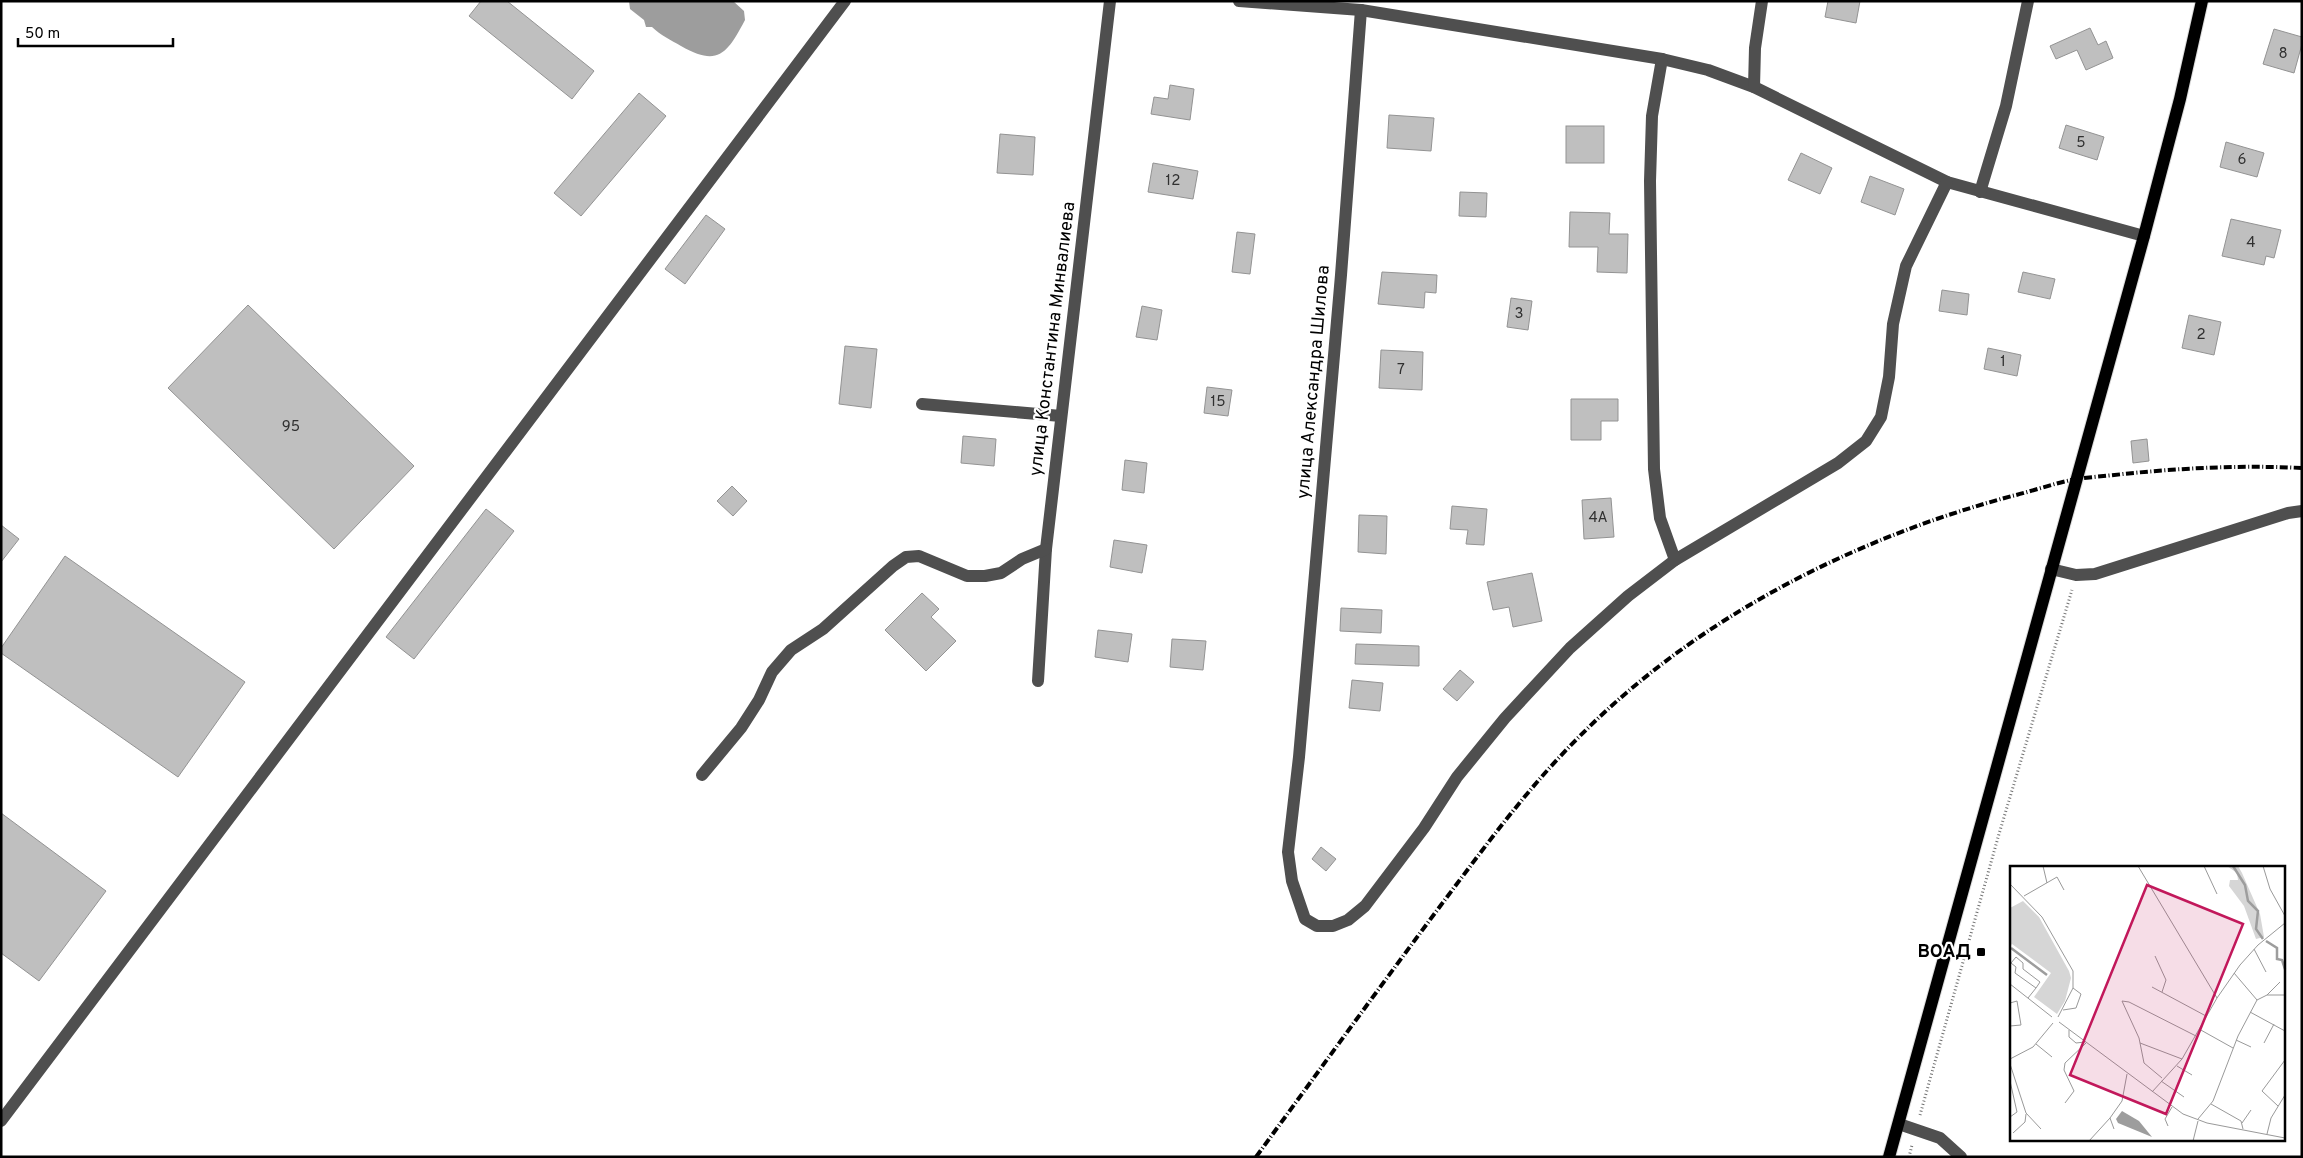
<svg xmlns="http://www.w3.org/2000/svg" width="2303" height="1158" viewBox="0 0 2303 1158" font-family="Overpass,sans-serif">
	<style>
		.water { fill: #9d9d9d }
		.building { fill: #bfbfbf; stroke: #939393 }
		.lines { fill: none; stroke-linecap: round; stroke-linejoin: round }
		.major-casing { stroke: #dbdbdb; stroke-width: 14 }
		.path { stroke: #717171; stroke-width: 3; stroke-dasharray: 1 2.5; stroke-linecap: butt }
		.minor { stroke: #4f4f4f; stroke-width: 12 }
		.major { stroke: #000; stroke-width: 12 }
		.rail { stroke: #000; stroke-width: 4; stroke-dasharray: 8 2.5 1 2.5; stroke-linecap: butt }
		.poi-dot { fill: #000; stroke: #fff; stroke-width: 2 }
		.labels { text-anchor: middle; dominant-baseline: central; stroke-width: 4.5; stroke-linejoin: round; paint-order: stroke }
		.number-label { font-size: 15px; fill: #303030 }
		.street-label { font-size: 18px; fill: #000; stroke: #fff }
		.poi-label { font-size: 18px; font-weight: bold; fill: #000; stroke: #fff; text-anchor: end }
		.inset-river { fill: none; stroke: #9d9d9d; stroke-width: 2.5 }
		.inset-road { fill: none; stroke: #999; stroke-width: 1 }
		.view { fill: #c2185b; fill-opacity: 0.15; stroke: #c2185b; stroke-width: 2.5 }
		.inset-edge { fill: none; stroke: #000; stroke-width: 2.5 }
	</style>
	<rect width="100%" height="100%" fill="#fff"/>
	<path class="water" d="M629,1h104l11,10 1,9c-18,34 -27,47 -64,26 -10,-6 -21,-11 -29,-19h-6l-2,-7 -14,-11z"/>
	<g class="building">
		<polygon points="481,1 507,1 594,71 572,99 469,16"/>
		<polygon points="1828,1 1860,1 1856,23 1825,17"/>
		<polygon points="2090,28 2098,45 2106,41 2113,58 2086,70 2077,50 2056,59 2050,46"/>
		<polygon points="2274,29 2302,37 2302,44 2294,73 2263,64"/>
		<polygon points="1170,85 1194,89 1190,120 1151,114 1154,97 1168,99"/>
		<polygon points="639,93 666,116 581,216 554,193"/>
		<polygon points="1389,115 1434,118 1431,151 1387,148"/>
		<polygon points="2066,125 2104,137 2097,160 2059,148"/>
		<rect x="1566" y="126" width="38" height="37"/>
		<polygon points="1000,134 1035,137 1033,175 997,173"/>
		<polygon points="2226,142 2264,153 2257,177 2220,167"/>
		<polygon points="1801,153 1832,168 1820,194 1788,180"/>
		<polygon points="1153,163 1198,171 1193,199 1148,192"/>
		<polygon points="1870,176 1904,189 1895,215 1861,202"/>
		<polygon points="1460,192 1487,193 1486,217 1459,216"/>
		<polygon points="1570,212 1610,213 1609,234 1628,234 1627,273 1597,272 1598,247 1569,247"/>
		<polygon points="706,215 725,229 685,284 665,269"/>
		<polygon points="2231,219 2281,230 2274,258 2266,256 2264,265 2222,256"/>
		<polygon points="1237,232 1255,234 1250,274 1232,272"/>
		<polygon points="1382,272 1437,275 1436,293 1425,292 1424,308 1378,304"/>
		<polygon points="2023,272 2055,279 2050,299 2018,292"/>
		<polygon points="1942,290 1969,294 1967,315 1939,311"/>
		<polygon points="1511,298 1532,301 1528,330 1507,327"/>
		<polygon points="248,305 414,466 334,549 168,388"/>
		<polygon points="1142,306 1162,310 1157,340 1136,337"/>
		<polygon points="2189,315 2221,322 2214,355 2182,348"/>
		<polygon points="845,346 877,349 871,408 839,404"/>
		<polygon points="1988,348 2021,355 2017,376 1984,369"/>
		<polygon points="1381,350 1423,352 1422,390 1379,388"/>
		<polygon points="1207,387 1232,390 1228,416 1204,413"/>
		<polygon points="1571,399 1618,399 1618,421 1601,421 1601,440 1571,440"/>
		<polygon points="963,436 996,439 994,466 961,463"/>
		<polygon points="2147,439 2149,461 2133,463 2131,441"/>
		<polygon points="1125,460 1147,463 1144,493 1122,490"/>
		<polygon points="732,486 747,501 733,516 717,501"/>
		<polygon points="1611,498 1614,537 1584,539 1582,500"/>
		<polygon points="1452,506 1487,509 1484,545 1466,544 1468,530 1450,529"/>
		<polygon points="486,509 514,531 414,659 386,637"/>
		<polygon points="1359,515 1387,516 1386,554 1358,552"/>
		<polygon points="1,525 19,539 1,562"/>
		<polygon points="1114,540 1147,545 1142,573 1110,567"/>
		<polygon points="65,556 245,682 178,777 1,653 1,648"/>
		<polygon points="1532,573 1542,621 1513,627 1509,607 1493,610 1487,582"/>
		<polygon points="922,593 939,609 931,617 956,641 926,671 885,630"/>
		<polygon points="1341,608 1382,610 1381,633 1340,631"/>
		<polygon points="1098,630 1132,634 1128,662 1095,657"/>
		<polygon points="1172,639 1206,641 1203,670 1170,667"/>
		<polygon points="1356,644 1419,646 1419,666 1355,664"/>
		<polygon points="1460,670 1474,682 1457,701 1443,689"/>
		<polygon points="1352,680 1383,683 1380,711 1349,708"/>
		<polygon points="1,813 106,891 39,981 1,953"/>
		<polygon points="1321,847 1336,859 1326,871 1312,859"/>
	</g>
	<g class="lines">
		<defs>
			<polyline id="major" points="1889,1157 2144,236 2180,99 2202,1"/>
		</defs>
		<use href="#major" class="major-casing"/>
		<g class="path">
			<polyline points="1920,1115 1999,834 2072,590"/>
			<polyline points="1909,1157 1912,1145"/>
		</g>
		<g class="minor">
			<polyline points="1239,1 1361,10 1662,59 1708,70 1754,87 1947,182 2144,236"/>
			<polyline points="1361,10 1341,275 1299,757 1288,852 1292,881 1305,919 1317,926 1333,926 1348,920 1365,906 1424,828 1457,777 1505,718 1570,648 1628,596 1675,560 1838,463 1866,441 1881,417 1889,377 1893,324 1906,266 1947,182"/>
			<polyline points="1662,59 1652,116 1650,181 1654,469 1660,518 1675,560"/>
			<polyline points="1754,87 1755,48 1762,1"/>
			<polyline points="1980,192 2006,106 2028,1"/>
			<polyline points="922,404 1061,416"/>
			<polyline points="2051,569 2076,575 2095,574 2288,513 2302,511"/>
			<polyline points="1038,681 1046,549 1110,1"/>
			<polyline points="702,775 741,728 759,700 772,672 791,650 823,629 893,566 906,557 919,556 967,576 985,576 1001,573 1022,559 1046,549"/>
			<polyline points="1,1121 845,1"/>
			<polyline points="1899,1124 1940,1138 1961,1157"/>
		</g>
		<use href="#major" class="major"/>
		<path class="rail" d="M1256,1157c62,-85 123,-169 185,-252 43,-57 85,-115 135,-165 117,-120 275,-201 436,-244 21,-5 43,-13 64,-17 15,-2 31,-3 47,-5 59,-6 119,-9 179,-6"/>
	</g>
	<rect class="poi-dot" x="1976" y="947" width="10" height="10" rx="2.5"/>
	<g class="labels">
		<g class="number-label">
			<text x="2283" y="54">8</text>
			<text x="2081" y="143">5</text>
			<text x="2242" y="160">6</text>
			<text x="1173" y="181">12</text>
			<text x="2251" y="243">4</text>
			<text x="1519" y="314">3</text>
			<text x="2201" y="335">2</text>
			<text x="2003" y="362">1</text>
			<text x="1401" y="370">7</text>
			<text x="1218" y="402">15</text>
			<text x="291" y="427">95</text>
			<text x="1598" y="518">4А</text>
		</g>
		<g class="street-label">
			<text transform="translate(1053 339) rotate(-83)">улица Константина Минвалиева</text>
			<text transform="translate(1314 382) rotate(-85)">улица Александра Шилова</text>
		</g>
		<g class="poi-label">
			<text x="1971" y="952">ВОАД</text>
		</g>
	</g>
	<g transform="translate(2010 866)">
		<rect width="275" height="275" fill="#fff"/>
		<path d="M217,0h11l4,7 18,41 4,23 -8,2 -12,-33 -15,-20 1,-6h8l-1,-7zM13,35l16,16 30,54 2,7 -6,23 -8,13 -23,-17 17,-24 -39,-29 -2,2v-38z" fill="#d6d6d6"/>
		<path d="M112,245l17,10 13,16 -34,-14 -2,-4z" fill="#9d9d9d"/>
		<path class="inset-river" d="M223,0l12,19 3,16 10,10 -2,18 7,10M256,75l11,7v11l5,1 3,9M1,82l36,27"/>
		<path class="inset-road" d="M33,0l4,17M128,0l79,132M194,0l13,28M253,0l7,23 15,27M0,18l32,33 31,54v17l-15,29M14,30l33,-19 7,13M244,83l12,23M145,90l11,24 -4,12M224,107l23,27M270,116l-13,13h18M0,118l42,33M142,121l54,29M18,132l8,-10 4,-6 -17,-13v-6l-7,-6 -5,6 5,4 -1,6 21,15M0,137l7,-2 4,24 -11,1M53,144l13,-2 5,-14 -8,-6M240,146l35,19M49,156l124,92 24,9 78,15M189,163l34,19M59,164v7l7,6 9,-1M226,174l15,7M130,177l42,16M254,177l10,-19M26,178l16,13M0,193l23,-12 20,-24M0,198l16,49 15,16M167,200l15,9M152,212l-18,-15 -5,-25 -17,-37 7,1 67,34M0,215l7,31 -7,5M151,215l23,16M142,226l30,-33 35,-61 23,-33 18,-20 27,-22M55,237l9,-12 -10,-21 1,-7 21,-20M201,238l30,17 2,8M268,240l-16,-15 23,-31M188,253l15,-18 25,-65 19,-36 10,-5M232,257l9,-13M158,260l-3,-7 7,-12M104,263l-4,-11 12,-17 5,-27M3,267l12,-11 1,-8M257,268l4,-16 14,-23M79,275l21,-23M183,275l5,-20"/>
		<path class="view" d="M137,19l96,39 -77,190 -96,-39z"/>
		<rect width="275" height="275" class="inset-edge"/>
	</g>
	<rect width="2303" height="1158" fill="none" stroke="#000000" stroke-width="5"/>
	<path d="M18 38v8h155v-8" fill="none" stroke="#000000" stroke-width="2.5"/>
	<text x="25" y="38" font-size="15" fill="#000000" stroke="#ffffff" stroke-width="4" paint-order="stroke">50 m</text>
</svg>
